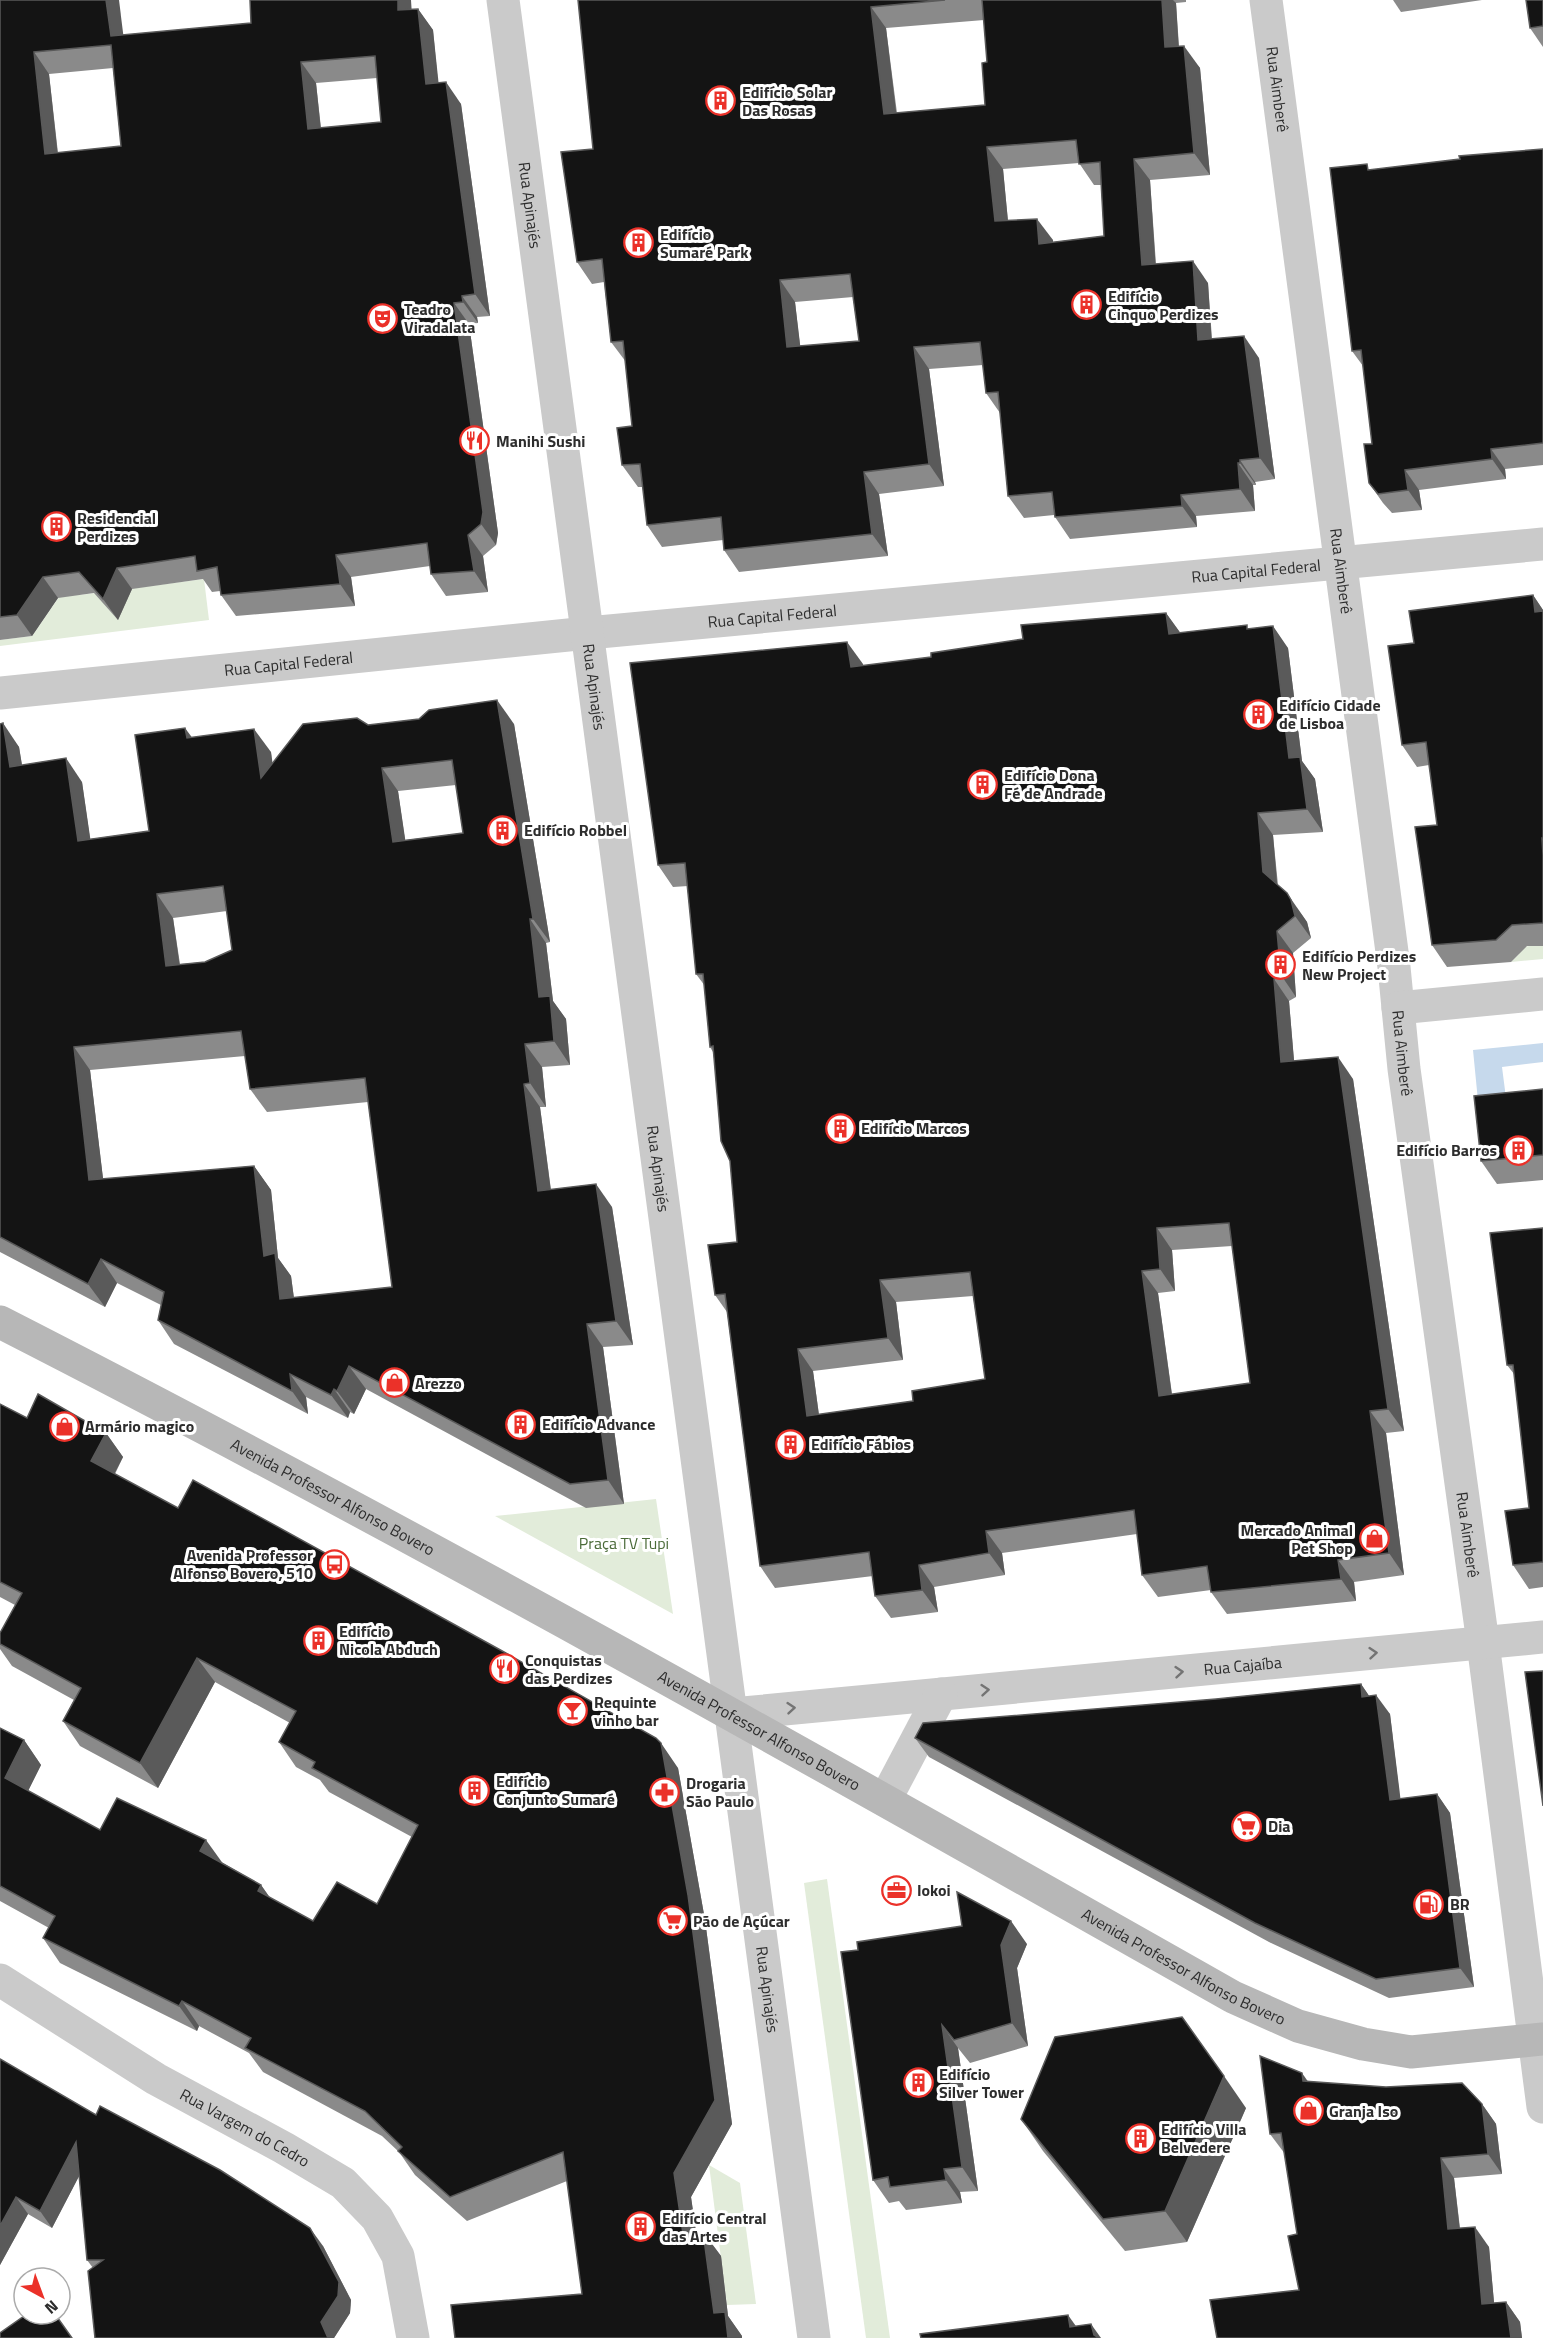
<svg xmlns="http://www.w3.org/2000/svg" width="1543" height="2338" viewBox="0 0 1543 2338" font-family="'Titillium Web',sans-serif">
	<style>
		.green { fill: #e2ecda }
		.water { fill: #c6d9ec }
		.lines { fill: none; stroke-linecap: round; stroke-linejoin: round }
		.minor { stroke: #cacaca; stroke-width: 33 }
		.tertiary { stroke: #cacaca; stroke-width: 33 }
		.secondary { stroke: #b7b7b7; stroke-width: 33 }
		.wall { fill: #8a8a8a; fill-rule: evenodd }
		.shaded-wall { fill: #5a5a5a }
		.building { fill: #141414; stroke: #5a5a5a; stroke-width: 1.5; fill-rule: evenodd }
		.oneway { stroke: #747474 }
		.labels { text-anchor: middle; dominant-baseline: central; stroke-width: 6; stroke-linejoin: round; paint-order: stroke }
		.street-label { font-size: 16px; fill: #2d2d2d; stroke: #fff }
		.poi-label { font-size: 16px; font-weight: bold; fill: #2d2d2d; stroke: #fff; text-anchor: start }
		.park-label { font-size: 16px; fill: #4b6b39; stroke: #fff }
	</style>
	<rect width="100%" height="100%" fill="#fff"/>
	<g class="green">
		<polygon points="204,579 209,620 0,646 0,640 32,636 66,587 80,595"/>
		<polygon points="1543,945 1543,959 1511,962 1519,954 1519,947"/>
		<polygon points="656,1499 673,1614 495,1516"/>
		<polygon points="827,1879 890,2338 866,2338 804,1883"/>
		<polygon points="709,2165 740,2183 756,2304 727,2305"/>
	</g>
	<polygon class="water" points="1543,1043 1543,1062 1502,1067 1506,1098 1478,1101 1473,1050"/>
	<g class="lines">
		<g class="minor">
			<path id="s1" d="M1266,0l128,967 10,102 79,574 60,464"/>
			<path id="s2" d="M0,693l588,-60 955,-89"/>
			<polyline points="1398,1008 1543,994"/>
			<path id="s3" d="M732,1714l811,-77"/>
			<polyline points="885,1800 941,1694"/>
			<path id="s4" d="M0,1980l156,99 128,69 59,35 34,35 21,38 15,82"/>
		</g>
		<path class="tertiary" id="s5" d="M503,0l311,2338"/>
		<path class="secondary" id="s6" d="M0,1322c417,213 825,444 1233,675l65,29 65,18 48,8 132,-13"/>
	</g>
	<g class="wall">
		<path d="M0,0l123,35 128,-12 -1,-23h161v9h7l15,21 5,53 23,21 29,212 -13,1 1,6 -9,1 29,209 -2,12 -13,11 5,36 -42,4 -15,-22 -1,-8 -79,11 4,29 -119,10 -15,-21 -1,-4 -8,1 -9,-13 -71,10 -14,31 -24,-27 -36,5 -26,38 -32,4zM113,68l8,78 -63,7 -9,-79zM377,78l4,44 -60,6 -5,-45z"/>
		<path d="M578,0h608v2l-10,1 3,43 21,22 10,107 -60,5 6,84 52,19 4,56 47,19 16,121 -20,3 1,3h-3l2,26 -59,5 1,11 -127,12 -15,-22 -1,-2 -30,3 -16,-22 -8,-83 -14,-20 -3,-28 -54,4 15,117 -65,8 9,62 -149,16 -15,-22 -1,-10 -61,7 -15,-22 -4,-38h-5l-16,-22 10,-39 -6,-64 -15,-20 -7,-60 -12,2 -15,-22 16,-113zM984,20l3,42 -2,43 -88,8 -11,-85zM1079,163l15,22h7l3,51 -51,6v-2l-45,-19 -5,-52zM853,297l6,44 -59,5 -5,-44z"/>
		<polygon points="1393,0 1482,0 1401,12"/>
		<polygon points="1543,0 1543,47 1530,28"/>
		<polygon points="1543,149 1543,465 1505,469 1506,479 1419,490 1422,510 1392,513 1383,503 1369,483 1372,444 1363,366 1352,351 1371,170"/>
		<polygon points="1533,595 1543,610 1543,946 1527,946 1511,962 1447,967 1432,945 1437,825 1429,765 1417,767 1402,745 1414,643"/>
		<path d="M1166,613l14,20 69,-5 39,20 14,113 13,18 8,53 -50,3 5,50 24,30 5,7 4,16 -18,15 3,44 -7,4 5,60 59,18 51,352 -18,2 18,142 -50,7 2,19 -129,13 -16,-22v-2l-53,7 -16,-22 -5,-41 -135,19 3,22 -71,12 4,25 -47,6 -16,-22 -2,-20 -98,12 -15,-22 -33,-254 -12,-17 22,-53 -7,-81 -17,-109 -3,-5 -5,-61 -9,-12 -8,-88 -15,1 -15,-22 205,-201v2l68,-9 92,-18zM1232,1246l18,137 -78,11 -14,-101 17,-2 -3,-41zM973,1296l12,83 -72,22 -94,14 -6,-44 90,-11 -7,-58z"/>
		<path d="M0,724l19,23 3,18 60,17 8,57 59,-8 43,-94 79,15 1,12 96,-39 146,-1 36,218 -4,1 7,58 13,18 4,46 -28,2 4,40h-6l11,83 61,17 21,138 -30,2 21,157 -38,4 -220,-119 -12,25 -4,-2 -2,6 -42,-21 2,17 -134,-70 -16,-24 3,-15 -44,-22 -12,24 -105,-55zM456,785l7,48 -58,7 -7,-49zM227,911l5,39 -27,12 -25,2 -7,-46zM245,1056l5,33 17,23 101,-10 24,185 -98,11 -3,-22 -13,-18 -7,-68 -17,-24 -151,13 -13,-109z"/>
		<polygon points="1543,1089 1543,1180 1497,1184 1481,1161"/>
		<polygon points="1543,1228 1543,1587 1529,1589 1513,1565 1529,1508 1514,1374 1507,1365"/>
		<polygon points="0,1404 27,1418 106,1433 123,1457 115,1474 178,1508 678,1768 705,1920 732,2124 691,2197 696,2233 703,2232 721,2256 728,2316 742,2336 582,2294 567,2181 467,2221 415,2175 399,2152 382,2136 263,2072 249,2053 199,2026 197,2031 60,1963 43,1938 49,1928 0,1901 0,1728 24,1740 41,1765 28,1791 100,1830 223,1863 261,1885 270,1898 313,1921 377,1904 412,1837 329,1792 320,1780 296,1767 279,1742 290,1723 215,1682 158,1788 80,1746 63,1721 74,1700 12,1666 0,1649 0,1633 15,1605 0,1597"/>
		<polygon points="1361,1684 1369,1696 1390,1714 1400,1799 1437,1794 1450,1813 1474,1987 1389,1998 1269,1942 929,1757 915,1738 1216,1699"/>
		<polygon points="1027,1944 1017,1968 1028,2046 970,2063 958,2048 978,2191 960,2192 962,2203 906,2210 899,2201 889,2203 873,2180 858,1950"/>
		<polygon points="0,2059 323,2246 351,2300 350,2313 334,2338 95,2338 93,2268 87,2260 79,2176 52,2228 28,2214 0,2265"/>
		<polygon points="1308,2082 1482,2104 1496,2124 1502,2174 1454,2178 1460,2228 1489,2247 1494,2303 1506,2302 1520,2322 1522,2338 1217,2338 1299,2290 1297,2234 1285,2154 1270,2134"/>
		<polygon points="1246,2108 1187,2242 1125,2251 1043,2151 1021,2119"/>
	</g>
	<g class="shaded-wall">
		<polygon points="106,0 119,0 126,57 111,36"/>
		<polygon points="398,0 411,0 413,32 398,10"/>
		<polygon points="1162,0 1173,0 1176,3 1180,69 1165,47"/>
		<polygon points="871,7 886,28 899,136 884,114"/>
		<polygon points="418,9 433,30 441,106 426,84"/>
		<polygon points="1184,46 1200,68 1210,175 1194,153"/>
		<polygon points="34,52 49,74 60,175 45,154"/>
		<polygon points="301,62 316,83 323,150 308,129"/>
		<polygon points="446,82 461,104 490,316 475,294"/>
		<polygon points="987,147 1003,169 1010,243 995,221"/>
		<polygon points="1134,159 1150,180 1157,287 1142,265"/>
		<polygon points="1037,219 1053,240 1054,266 1039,244"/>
		<polygon points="1193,261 1208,283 1213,362 1198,340"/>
		<polygon points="780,280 795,302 803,369 787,347"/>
		<polygon points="462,296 477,317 478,323 463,302"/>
		<polygon points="454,303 469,324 498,533 496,545 481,524"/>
		<polygon points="1244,336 1259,358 1275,479 1260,458"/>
		<polygon points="914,347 929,369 944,486 929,464"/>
		<polygon points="1491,449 1505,469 1506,479 1492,459"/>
		<polygon points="1240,460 1255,482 1256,485 1240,463"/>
		<polygon points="1238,463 1253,485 1255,511 1240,489"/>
		<polygon points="1405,470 1419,490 1422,510 1408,490"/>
		<polygon points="864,472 879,494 888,556 872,534"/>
		<polygon points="1181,495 1196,516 1197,527 1182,506"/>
		<polygon points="468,535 483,556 488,592 474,571"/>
		<polygon points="336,555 351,577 355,606 340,584"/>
		<polygon points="117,568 132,589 118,620 103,599"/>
		<polygon points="43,577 58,598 32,636 17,615"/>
		<polygon points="1533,595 1543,610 1543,623 1535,612"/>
		<polygon points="1166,613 1182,635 1169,634"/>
		<polygon points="1273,626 1288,648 1302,761 1315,779 1323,832 1307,809 1289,758"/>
		<polygon points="847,642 863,664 866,689 851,667"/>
		<polygon points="497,700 514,724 550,942 533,919"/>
		<polygon points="3,723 19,747 26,790 10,767"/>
		<polygon points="185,728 202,751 187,738"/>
		<polygon points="254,729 271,752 278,802 261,778"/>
		<polygon points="66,758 82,782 94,864 78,841"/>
		<polygon points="382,768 398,791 409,865 393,842"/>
		<polygon points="1258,813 1273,835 1278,894 1263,872"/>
		<polygon points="1287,893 1307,922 1311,938 1295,916"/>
		<polygon points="157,894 173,918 183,989 166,966"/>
		<polygon points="530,919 546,943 553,1001 566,1019 570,1065 554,1041 539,997"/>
		<polygon points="1277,931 1293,953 1296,997 1281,975"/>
		<polygon points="1274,979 1289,1001 1296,1084 1281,1062"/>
		<polygon points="525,1044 542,1067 546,1107 530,1083"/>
		<polygon points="74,1047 90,1070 106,1203 89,1180"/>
		<polygon points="1338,1057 1353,1079 1404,1431 1388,1409"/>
		<polygon points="524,1084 540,1107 554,1215 538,1191"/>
		<polygon points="254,1166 271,1190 278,1258 291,1276 297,1322 280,1299 264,1256"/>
		<polygon points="596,1184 612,1207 633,1345 616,1321"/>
		<polygon points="1157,1228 1172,1250 1175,1291 1160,1269"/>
		<polygon points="101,1259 117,1283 105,1307 88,1284"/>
		<polygon points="1142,1271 1158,1293 1175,1418 1159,1396"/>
		<polygon points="880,1280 896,1302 903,1360 888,1338"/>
		<polygon points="587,1324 603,1347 624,1504 608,1480"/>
		<polygon points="798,1349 813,1371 822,1438 807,1416"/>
		<polygon points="349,1366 366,1389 354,1414 337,1391"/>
		<polygon points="290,1374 306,1397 308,1414 292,1391"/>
		<polygon points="334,1389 350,1412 348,1418 331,1395"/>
		<polygon points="1370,1411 1386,1433 1404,1575 1389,1553"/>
		<polygon points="106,1433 123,1457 108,1486 91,1461"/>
		<polygon points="986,1531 1002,1553 1005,1575 989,1553"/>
		<polygon points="1338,1560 1354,1582 1356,1601 1341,1579"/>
		<polygon points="919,1565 934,1587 938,1612 922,1590"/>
		<polygon points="197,1658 215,1682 158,1788 140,1763"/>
		<polygon points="1361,1684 1374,1703 1362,1697"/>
		<polygon points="1376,1695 1390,1714 1403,1819 1390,1800"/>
		<polygon points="24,1740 41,1765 22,1803 5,1778"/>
		<polygon points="661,1743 678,1768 705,1920 732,2124 691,2197 700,2259 683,2234 674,2173"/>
		<polygon points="1437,1794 1450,1813 1474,1987 1460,1968"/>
		<polygon points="206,1840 224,1865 200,1851"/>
		<polygon points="261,1885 278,1909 258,1891"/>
		<polygon points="1011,1921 1027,1944 1017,1968 1028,2046 1012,2023 1001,1945"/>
		<polygon points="182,2001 199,2026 197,2031 179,2006"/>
		<polygon points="942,2025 958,2048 978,2191 962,2167"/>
		<polygon points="1302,2073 1316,2093 1303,2081"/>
		<polygon points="1224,2076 1246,2108 1187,2242 1165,2211"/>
		<polygon points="1482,2104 1496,2124 1502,2174 1488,2154"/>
		<polygon points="76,2142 88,2159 52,2228 40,2211"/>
		<polygon points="1441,2158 1454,2178 1462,2249 1448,2229"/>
		<polygon points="944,2169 960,2192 962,2203 946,2180"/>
		<polygon points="16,2197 28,2214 0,2265 0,2226"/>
		<polygon points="1475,2227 1489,2247 1496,2324 1482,2304"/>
		<polygon points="310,2228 323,2246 351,2300 350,2313 334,2338 328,2338 321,2322"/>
		<polygon points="703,2232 721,2256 728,2316 742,2336 742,2338 728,2338 714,2313"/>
		<polygon points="1506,2302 1520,2322 1522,2338 1511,2338"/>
		<polygon points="1068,2315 1083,2336 1070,2327"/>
		<polygon points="1091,2324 1101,2338 1096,2338 1094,2335"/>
	</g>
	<g class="building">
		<path d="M0,0h106l5,36 140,-13 -1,-23h148v10l20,-1 8,75 20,-2 29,212 -13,2 1,6 -9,1 29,209 -2,12 -13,11 6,36 -43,3 -4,-31 -91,12 4,29 -119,11 -4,-28 -20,4 -2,-15 -78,12 -14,31 -24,-27 -36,5 -26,38 -17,2zM111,45l10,101 -76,8 -11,-102zM375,56l6,66 -73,7 -7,-67z"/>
		<path d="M578,0h367l-74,7 13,107 101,-9 -3,-42 5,-1 -5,-62h180l3,47 19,-1 10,107 -60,6 8,106 51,-4 5,79 46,-4 16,122 -20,2v3h-2l2,26 -59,6 1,11 -127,11 -3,-25 -44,4 -10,-104 -12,1 -6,-51 -66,5 15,117 -65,8 8,62 -148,16 -3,-33 -74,8 -7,-61 -18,1 -5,-37 15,-2 -9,-85 -12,1 -9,-83 -25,3 -16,-110 32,-3zM1076,140l3,24 21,-2 4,74 -65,8 -2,-25 -42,2 -8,-74zM850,274l9,67 -72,6 -7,-67z"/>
		<polygon points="1526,0 1543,0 1543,26 1530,28"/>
		<polygon points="1543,149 1543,443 1491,449 1492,459 1405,470 1408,490 1378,494 1369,483 1364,444 1372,444 1361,350 1352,351 1330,168 1367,164 1368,170 1460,159 1459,156"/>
		<polygon points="1533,595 1535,612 1543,611 1543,838 1542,838 1543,855 1543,923 1512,925 1496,940 1432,945 1415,827 1437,825 1426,742 1402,745 1388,646 1414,643 1409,611"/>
		<path d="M1166,613l3,21 78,-9v4l26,-3 16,132 11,-1 7,52 -49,4 5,59 24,21 4,7 4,16 -18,15 4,44 -7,4 7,83 57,-5 50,352 -18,2 19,142 -51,7 3,19 -130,13 -4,-26 -65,9 -8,-65 -148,21 3,22 -70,12 3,25 -47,6 -6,-44 -109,14 -35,-272 -10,1 -7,-50 29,-3 -7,-81 -9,-20 -8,-95 -3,1 -7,-73h-7l-11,-111 -27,2 -28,-202 217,-21 4,25 80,-10v-4l92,-14 -2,-14zM1229,1223l21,160 -91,13 -17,-125 18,-2 -3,-41zM970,1272l15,107 -73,12 1,10 -106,15 -9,-67 90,-11 -8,-58z"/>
		<path d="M497,700l36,219h-3l9,78 11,-1 4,45 -29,3 5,39 -6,1 14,107 58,-7 20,137 -29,3 21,156 -38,4 -221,-118 -12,25 -3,-2 -3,6 -41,-21 2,17 -134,-71 6,-28 -63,-33 -13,25 -88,-47v-513l3,-1 7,44 56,-9 12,83 71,-10 -14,-96 50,-7 2,10 67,-9 7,49 42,-54 54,-6 11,7 51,-6 10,-9zM452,760l11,73 -70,9 -11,-74zM223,886l9,64 -27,12 -39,4 -9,-72zM241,1031l9,58 115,-11 27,209 -112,12 -5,-46 -11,3 -10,-90 -165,14 -15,-133z"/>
		<polygon points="1543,1089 1543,1155 1481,1161 1474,1096"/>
		<polygon points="1543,1228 1543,1562 1513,1565 1505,1511 1529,1508 1513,1365 1507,1365 1490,1233"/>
		<polygon points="38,1394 106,1433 91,1461 178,1508 193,1480 504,1652 656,1738 661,1743 688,1895 715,2100 674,2173 683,2234 703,2232 714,2313 725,2312 728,2338 455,2338 451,2305 582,2294 563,2152 450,2197 398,2151 402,2147 365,2111 245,2048 251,2038 182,2001 179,2006 43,1938 55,1916 0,1886 0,1728 24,1740 5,1778 100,1830 117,1798 206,1840 200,1851 261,1885 258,1891 313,1921 337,1882 377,1904 418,1825 312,1768 315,1762 279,1742 296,1711 197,1658 140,1763 63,1721 81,1688 0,1644 0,1633 22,1593 0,1582 0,1404 27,1418"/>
		<polygon points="1543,1671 1543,1806 1525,1672"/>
		<polygon points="1361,1684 1362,1697 1376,1695 1390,1800 1437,1794 1460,1968 1376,1979 1255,1923 915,1738 923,1723 1216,1699"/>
		<polygon points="957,1892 1011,1921 1001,1945 1012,2023 954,2040 942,2025 962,2167 944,2169 946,2180 890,2187 888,2177 873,2180 841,1952 858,1950 857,1942 962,1926"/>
		<polygon points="1182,2017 1224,2076 1165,2211 1103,2219 1021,2119 1055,2037"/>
		<polygon points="1260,2056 1302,2073 1303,2081 1386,2087 1462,2083 1482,2104 1488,2154 1441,2158 1448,2229 1475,2227 1482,2304 1506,2302 1511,2338 1217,2338 1210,2300 1299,2290 1288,2236 1297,2234 1281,2133 1270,2134"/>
		<polygon points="0,2059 96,2115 100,2106 220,2170 310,2228 339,2282 338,2296 321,2322 328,2338 95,2338 88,2271 103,2260 87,2260 76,2142 40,2211 16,2197 0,2226"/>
		<polygon points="27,2314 55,2314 72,2338 0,2338 0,2333"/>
		<polygon points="1068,2315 1070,2327 1091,2324 1094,2335 1099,2338 921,2338 920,2334"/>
	</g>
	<defs><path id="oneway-chevron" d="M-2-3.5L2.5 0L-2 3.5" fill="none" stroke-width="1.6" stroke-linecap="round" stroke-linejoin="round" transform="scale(1.5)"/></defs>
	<g class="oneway">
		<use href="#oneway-chevron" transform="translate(1373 1653) rotate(-5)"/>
		<use href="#oneway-chevron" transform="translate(1179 1672) rotate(-5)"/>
		<use href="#oneway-chevron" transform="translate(985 1690) rotate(-5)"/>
		<use href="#oneway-chevron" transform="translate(791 1708) rotate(-5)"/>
	</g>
	<defs>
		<symbol id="building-ring" viewBox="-11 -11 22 22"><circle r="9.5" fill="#fff" stroke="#eb3129" stroke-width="1.5"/><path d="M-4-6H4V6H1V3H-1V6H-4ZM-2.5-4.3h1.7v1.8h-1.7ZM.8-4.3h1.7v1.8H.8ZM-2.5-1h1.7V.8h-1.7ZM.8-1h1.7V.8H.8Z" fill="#eb3129"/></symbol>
		<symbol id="theatre-ring" viewBox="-11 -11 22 22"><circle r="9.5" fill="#fff" stroke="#eb3129" stroke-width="1.5"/><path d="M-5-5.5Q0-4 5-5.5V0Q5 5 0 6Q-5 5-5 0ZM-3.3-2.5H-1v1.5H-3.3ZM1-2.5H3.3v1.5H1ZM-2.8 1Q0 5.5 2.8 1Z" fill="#eb3129"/></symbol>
		<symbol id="restaurant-ring" viewBox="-11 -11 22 22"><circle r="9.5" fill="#fff" stroke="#eb3129" stroke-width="1.5"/><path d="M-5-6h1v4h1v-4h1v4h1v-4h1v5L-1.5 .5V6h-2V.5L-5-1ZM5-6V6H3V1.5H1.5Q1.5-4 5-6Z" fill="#eb3129"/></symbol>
		<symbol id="shop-ring" viewBox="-11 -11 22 22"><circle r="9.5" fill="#fff" stroke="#eb3129" stroke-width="1.5"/><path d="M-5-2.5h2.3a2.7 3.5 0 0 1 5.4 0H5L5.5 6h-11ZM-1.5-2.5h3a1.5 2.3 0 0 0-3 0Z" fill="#eb3129"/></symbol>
		<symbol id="bus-ring" viewBox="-11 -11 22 22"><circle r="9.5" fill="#fff" stroke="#eb3129" stroke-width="1.5"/><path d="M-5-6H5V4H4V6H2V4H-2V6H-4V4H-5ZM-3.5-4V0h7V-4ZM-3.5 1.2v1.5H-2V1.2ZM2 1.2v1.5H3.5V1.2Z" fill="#eb3129"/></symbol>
		<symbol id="bar-ring" viewBox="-11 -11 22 22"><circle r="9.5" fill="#fff" stroke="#eb3129" stroke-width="1.5"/><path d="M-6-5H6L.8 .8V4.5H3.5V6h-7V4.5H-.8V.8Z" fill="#eb3129"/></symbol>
		<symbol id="pharmacy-ring" viewBox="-11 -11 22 22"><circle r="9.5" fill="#fff" stroke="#eb3129" stroke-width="1.5"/><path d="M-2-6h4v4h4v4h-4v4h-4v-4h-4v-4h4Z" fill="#eb3129"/></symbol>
		<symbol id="supermarket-ring" viewBox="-11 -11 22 22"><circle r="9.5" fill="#fff" stroke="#eb3129" stroke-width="1.5"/><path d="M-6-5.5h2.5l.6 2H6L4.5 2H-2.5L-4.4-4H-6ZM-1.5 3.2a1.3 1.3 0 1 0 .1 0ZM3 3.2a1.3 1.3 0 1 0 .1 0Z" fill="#eb3129"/></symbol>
		<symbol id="office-ring" viewBox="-11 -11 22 22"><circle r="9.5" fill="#fff" stroke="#eb3129" stroke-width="1.5"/><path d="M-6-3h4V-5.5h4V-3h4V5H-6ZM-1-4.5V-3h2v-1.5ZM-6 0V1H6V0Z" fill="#eb3129"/></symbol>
		<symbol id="fuel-ring" viewBox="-11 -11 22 22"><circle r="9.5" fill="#fff" stroke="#eb3129" stroke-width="1.5"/><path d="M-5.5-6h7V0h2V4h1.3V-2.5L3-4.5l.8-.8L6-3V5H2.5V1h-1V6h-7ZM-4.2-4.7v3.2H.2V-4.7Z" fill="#eb3129"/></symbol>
	</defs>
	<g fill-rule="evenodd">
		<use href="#building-ring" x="704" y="84" width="33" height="33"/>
		<use href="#building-ring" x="622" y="226" width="33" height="33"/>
		<use href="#building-ring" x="1070" y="288" width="33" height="33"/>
		<use href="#theatre-ring" x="366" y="302" width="33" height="33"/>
		<use href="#restaurant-ring" x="458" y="424" width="33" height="33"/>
		<use href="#building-ring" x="40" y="510" width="33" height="33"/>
		<use href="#building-ring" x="1242" y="698" width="33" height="33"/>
		<use href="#building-ring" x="966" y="768" width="33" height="33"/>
		<use href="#building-ring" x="486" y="814" width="33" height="33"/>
		<use href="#building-ring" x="1264" y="948" width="33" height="33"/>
		<use href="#building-ring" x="824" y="1112" width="33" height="33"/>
		<use href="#building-ring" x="1502" y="1134" width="33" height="33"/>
		<use href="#shop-ring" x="378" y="1366" width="33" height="33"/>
		<use href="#building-ring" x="504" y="1408" width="33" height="33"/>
		<use href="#shop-ring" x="48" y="1410" width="33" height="33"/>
		<use href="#building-ring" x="774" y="1428" width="33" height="33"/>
		<use href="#shop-ring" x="1358" y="1522" width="33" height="33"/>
		<use href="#bus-ring" x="318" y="1548" width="33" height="33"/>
		<use href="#building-ring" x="302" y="1624" width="33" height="33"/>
		<use href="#restaurant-ring" x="488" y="1652" width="33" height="33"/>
		<use href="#bar-ring" x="556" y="1694" width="33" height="33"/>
		<use href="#building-ring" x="458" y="1774" width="33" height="33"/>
		<use href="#pharmacy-ring" x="648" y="1776" width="33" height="33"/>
		<use href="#supermarket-ring" x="1230" y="1810" width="33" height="33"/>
		<use href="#office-ring" x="880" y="1874" width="33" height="33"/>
		<use href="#fuel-ring" x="1412" y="1888" width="33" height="33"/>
		<use href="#supermarket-ring" x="656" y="1904" width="33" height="33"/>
		<use href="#building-ring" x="902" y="2066" width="33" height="33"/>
		<use href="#shop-ring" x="1292" y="2094" width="33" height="33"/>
		<use href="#building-ring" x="1124" y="2122" width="33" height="33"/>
		<use href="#building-ring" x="624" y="2210" width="33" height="33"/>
	</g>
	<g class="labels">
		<g class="street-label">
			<text stroke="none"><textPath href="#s1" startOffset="90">Rua Aimberê</textPath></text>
			<text stroke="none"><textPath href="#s5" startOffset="207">Rua Apinajés</textPath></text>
			<text stroke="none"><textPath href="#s2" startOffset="1262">Rua Capital Federal</textPath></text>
			<text stroke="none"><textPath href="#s1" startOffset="576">Rua Aimberê</textPath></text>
			<text stroke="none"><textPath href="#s2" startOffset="776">Rua Capital Federal</textPath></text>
			<text stroke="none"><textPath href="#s2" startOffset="290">Rua Capital Federal</textPath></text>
			<text stroke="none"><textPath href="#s5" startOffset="693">Rua Apinajés</textPath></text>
			<text stroke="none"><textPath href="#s1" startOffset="1062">Rua Aimberê</textPath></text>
			<text stroke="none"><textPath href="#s5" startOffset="1179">Rua Apinajés</textPath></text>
			<text stroke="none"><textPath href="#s6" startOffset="376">Avenida Professor Alfonso Bovero</textPath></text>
			<text stroke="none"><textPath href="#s1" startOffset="1548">Rua Aimberê</textPath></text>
			<text stroke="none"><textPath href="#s3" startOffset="513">Rua Cajaíba</textPath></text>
			<text stroke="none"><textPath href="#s6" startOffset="862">Avenida Professor Alfonso Bovero</textPath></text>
			<text stroke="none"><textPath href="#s6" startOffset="1348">Avenida Professor Alfonso Bovero</textPath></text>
			<text stroke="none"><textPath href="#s5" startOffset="2007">Rua Apinajés</textPath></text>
			<text stroke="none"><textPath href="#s4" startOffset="286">Rua Vargem do Cedro</textPath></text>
		</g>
		<g class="poi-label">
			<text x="742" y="92">Edifício Solar<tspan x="742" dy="18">Das Rosas</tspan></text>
			<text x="660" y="234">Edifício<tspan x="660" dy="18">Sumaré Park</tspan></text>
			<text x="1108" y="296">Edifício<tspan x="1108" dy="18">Cinquo Perdizes</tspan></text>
			<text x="404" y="309">Teadro<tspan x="404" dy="18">Viradalata</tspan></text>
			<text x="496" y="441">Manihi Sushi</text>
			<text x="77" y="518">Residencial<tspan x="77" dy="18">Perdizes</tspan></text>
			<text x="1279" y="705">Edifício Cidade<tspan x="1279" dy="18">de Lisboa</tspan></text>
			<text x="1004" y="775">Edifício Dona<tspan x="1004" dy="18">Fé de Andrade</tspan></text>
			<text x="524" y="830">Edifício Robbel</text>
			<text x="1302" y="956">Edifício Perdizes<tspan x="1302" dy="18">New Project</tspan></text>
			<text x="861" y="1128">Edifício Marcos</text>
			<text x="1497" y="1150" text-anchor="end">Edifício Barros</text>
			<text x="415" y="1383">Arezzo</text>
			<text x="542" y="1424">Edifício Advance</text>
			<text x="85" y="1426">Armário magico</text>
			<text x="811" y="1444">Edifício Fábios</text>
			<text x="1353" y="1530" text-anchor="end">Mercado Animal<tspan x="1353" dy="18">Pet Shop</tspan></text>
			<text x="313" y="1555" text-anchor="end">Avenida Professor<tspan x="313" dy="18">Alfonso Bovero, 510</tspan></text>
			<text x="339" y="1631">Edifício<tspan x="339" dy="18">Nicola Abduch</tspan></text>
			<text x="525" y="1660">Conquistas<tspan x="525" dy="18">das Perdizes</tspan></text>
			<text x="594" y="1702">Requinte<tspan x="594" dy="18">vinho bar</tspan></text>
			<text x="496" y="1781">Edifício<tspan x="496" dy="18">Conjunto Sumaré</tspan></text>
			<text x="686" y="1783">Drogaria<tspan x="686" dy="18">São Paulo</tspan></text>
			<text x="1268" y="1826">Dia</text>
			<text x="917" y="1890">Iokoi</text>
			<text x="1450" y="1904">BR</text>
			<text x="693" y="1921">Pão de Açúcar</text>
			<text x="939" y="2074">Edifício<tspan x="939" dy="18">Silver Tower</tspan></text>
			<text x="1329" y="2111">Granja Iso</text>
			<text x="1161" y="2129">Edifício Villa<tspan x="1161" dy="18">Belvedere</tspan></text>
			<text x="662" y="2218">Edifício Central<tspan x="662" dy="18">das Artes</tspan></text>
		</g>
		<g class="park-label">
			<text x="624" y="1543">Praça TV Tupi</text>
		</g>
	</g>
	<g transform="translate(42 2296) rotate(139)"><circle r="28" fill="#ffffff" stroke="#ababab" stroke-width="1.5"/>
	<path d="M0-4.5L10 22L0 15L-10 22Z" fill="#eb3129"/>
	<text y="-9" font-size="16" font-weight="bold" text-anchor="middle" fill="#2d2d2d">N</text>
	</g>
</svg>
